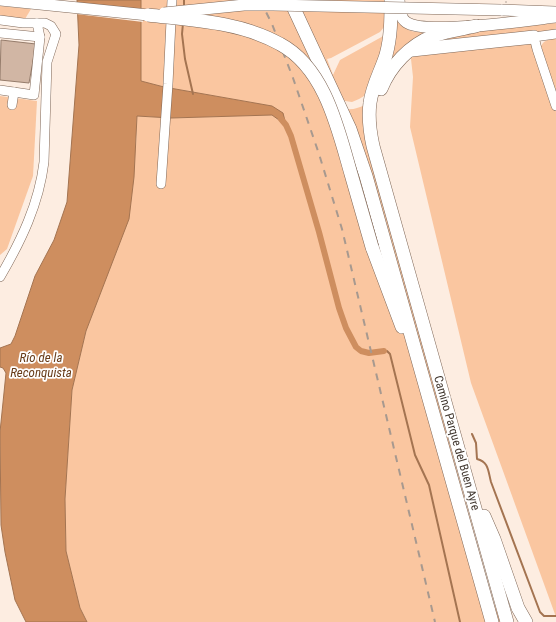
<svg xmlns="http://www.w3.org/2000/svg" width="556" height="622" viewBox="0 0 556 622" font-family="'Roboto Condensed',sans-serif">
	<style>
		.green { fill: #fac6a0 }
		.water { fill: #ce8e5f; stroke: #a47451 }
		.pier { fill: #fdede1 }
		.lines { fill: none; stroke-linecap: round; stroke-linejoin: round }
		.stream { stroke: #a47451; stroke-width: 2 }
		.canal { stroke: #ce8e5f; stroke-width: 6 }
		.building { fill: #d1b6a4; stroke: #957c6b }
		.minor-casing { stroke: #7f6757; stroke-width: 10 }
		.major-casing { stroke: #7f6757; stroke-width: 12 }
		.highway-casing { stroke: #7f6757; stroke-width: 14 }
		.minor { stroke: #fff; stroke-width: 9 }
		.major { stroke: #fff; stroke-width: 11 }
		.highway { stroke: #fff; stroke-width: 13 }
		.rail { stroke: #a7998f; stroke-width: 2; stroke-dasharray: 7 7; stroke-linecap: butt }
		.major-bridge-casing { stroke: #7f6757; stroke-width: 12; stroke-linecap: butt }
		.highway-bridge-casing { stroke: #7f6757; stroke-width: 14; stroke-linecap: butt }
		.path-bridge { stroke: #b2a49a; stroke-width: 1; stroke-dasharray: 2 2; stroke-linecap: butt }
		.major-bridge { stroke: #fff; stroke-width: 11 }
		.highway-bridge { stroke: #fff; stroke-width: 13 }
		.labels { text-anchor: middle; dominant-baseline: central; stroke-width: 3.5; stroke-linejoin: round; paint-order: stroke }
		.street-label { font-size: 12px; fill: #41372f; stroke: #fff }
		.water-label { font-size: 13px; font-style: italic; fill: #683c19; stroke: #fff }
	</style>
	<rect width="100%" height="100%" fill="#fdede1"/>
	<g class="green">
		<polygon points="141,0 290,0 350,129 488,622 87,622 80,608 66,551 65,499 72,390 86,331 136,147 137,116 171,118 272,115 286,124 272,106 164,87 141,81"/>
		<path d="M296,0h92v22l-8,10 -49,26 -4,1 6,16 7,-15 47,-26 -3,17 -11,19 -9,26 -5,3 -7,3 -7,-1 -4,-2 4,10c8,1 14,-1 22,-5l73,305 52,190 9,23h-5l-110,-400 -15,-49z"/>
		<polygon points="0,6 31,9 25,19 0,18"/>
		<path d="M396,14c8,18 15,19 34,18l-53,62 -2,18 -2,-9z"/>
		<polygon points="556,23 556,30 433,44 445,37 478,31"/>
		<polygon points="534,37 556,106 556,617 471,383 410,127 413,77 410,50"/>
		<path d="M556,38v58l-16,-47c3,-9 7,-9 16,-11z"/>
		<polygon points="0,96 37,101 33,176 7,249 0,255"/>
	</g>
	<polygon class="water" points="77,0 141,0 141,81 164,87 272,106 283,113 286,125 272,115 171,118 137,116 134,177 129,219 86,331 72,390 65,499 66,551 80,608 87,622 26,622 15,600 5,552 1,525 0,432 6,373 3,368 0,367 0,348 11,344 15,336 35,276 54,240 67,202 79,45"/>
	<polygon class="pier" points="75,8 143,13 143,22 76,14"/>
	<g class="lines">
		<g class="stream">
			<polyline points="184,7 184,0"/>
			<polyline points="183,23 182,34 185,59 193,94"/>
			<polyline points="384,351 387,351 390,354 415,455 429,485 460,622"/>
			<path d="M472,434l4,9 1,16c12,3 11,12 14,23l49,130 4,4h12"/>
		</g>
		<polyline class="canal" points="281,119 286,125 291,136 319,232 339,308 346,328 356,347 361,351 369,353 384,351"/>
	</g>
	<polygon class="building" points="1,40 36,44 29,83 0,80"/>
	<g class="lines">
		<defs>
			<g id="minor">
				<path d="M0,20l23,3h22l6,3 5,8 -9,28 -3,100c-5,42 -23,79 -44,115"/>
				<polyline points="0,33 40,37"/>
				<polyline points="556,34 534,37 537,49 556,106"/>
				<polyline points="0,90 34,95 40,37 37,23"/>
				<polyline points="12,105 14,92"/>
				<polyline points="161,184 168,84 172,0"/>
			</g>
			<g id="major">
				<polyline points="0,0 148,15"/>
				<path d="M399,0c1,8 0,17 7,22 19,14 124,-2 150,-5"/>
				<polyline points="501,10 555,12"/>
			</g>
			<g id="highway">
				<polyline points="290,0 350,129 366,176 492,622"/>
				<path d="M391,0c0,19 0,37 -5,55 -5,16 -14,31 -16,48 -2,14 0,29 3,43l134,476"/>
				<polyline points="412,50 534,37"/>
				<path d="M381,89c9,-23 29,-44 52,-53 14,-5 29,-7 43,-10"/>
				<polyline points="372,247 402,327"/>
				<polyline points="484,516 494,539 518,608 526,622"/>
			</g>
		</defs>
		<use href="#minor" class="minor-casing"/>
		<use href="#major" class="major-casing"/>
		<use href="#highway" class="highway-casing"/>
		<use href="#minor" class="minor"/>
		<use href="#major" class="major"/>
		<use href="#highway" class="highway"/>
		<polyline class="rail" points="260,0 272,24 293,78 319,154 342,229 435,622"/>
		<defs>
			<polyline id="major-bridge" points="164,13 244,5 273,5 501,10"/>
			<path id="highway-bridge" d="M148,15c44,5 93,7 132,29 45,24 58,85 71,130 7,24 14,48 21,73"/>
		</defs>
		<use href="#major-bridge" class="major-bridge-casing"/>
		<use href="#highway-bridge" class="highway-bridge-casing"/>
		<polyline class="path-bridge" points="505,2 509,2"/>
		<use href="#major-bridge" class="major-bridge"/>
		<use href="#highway-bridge" class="highway-bridge"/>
	</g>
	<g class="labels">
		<g class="street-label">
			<text transform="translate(457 443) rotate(74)">Camino Parque del Buen Ayre</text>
		</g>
		<g class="water-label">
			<text x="41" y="357">Río de la<tspan x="41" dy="15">Reconquista</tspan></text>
		</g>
	</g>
</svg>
